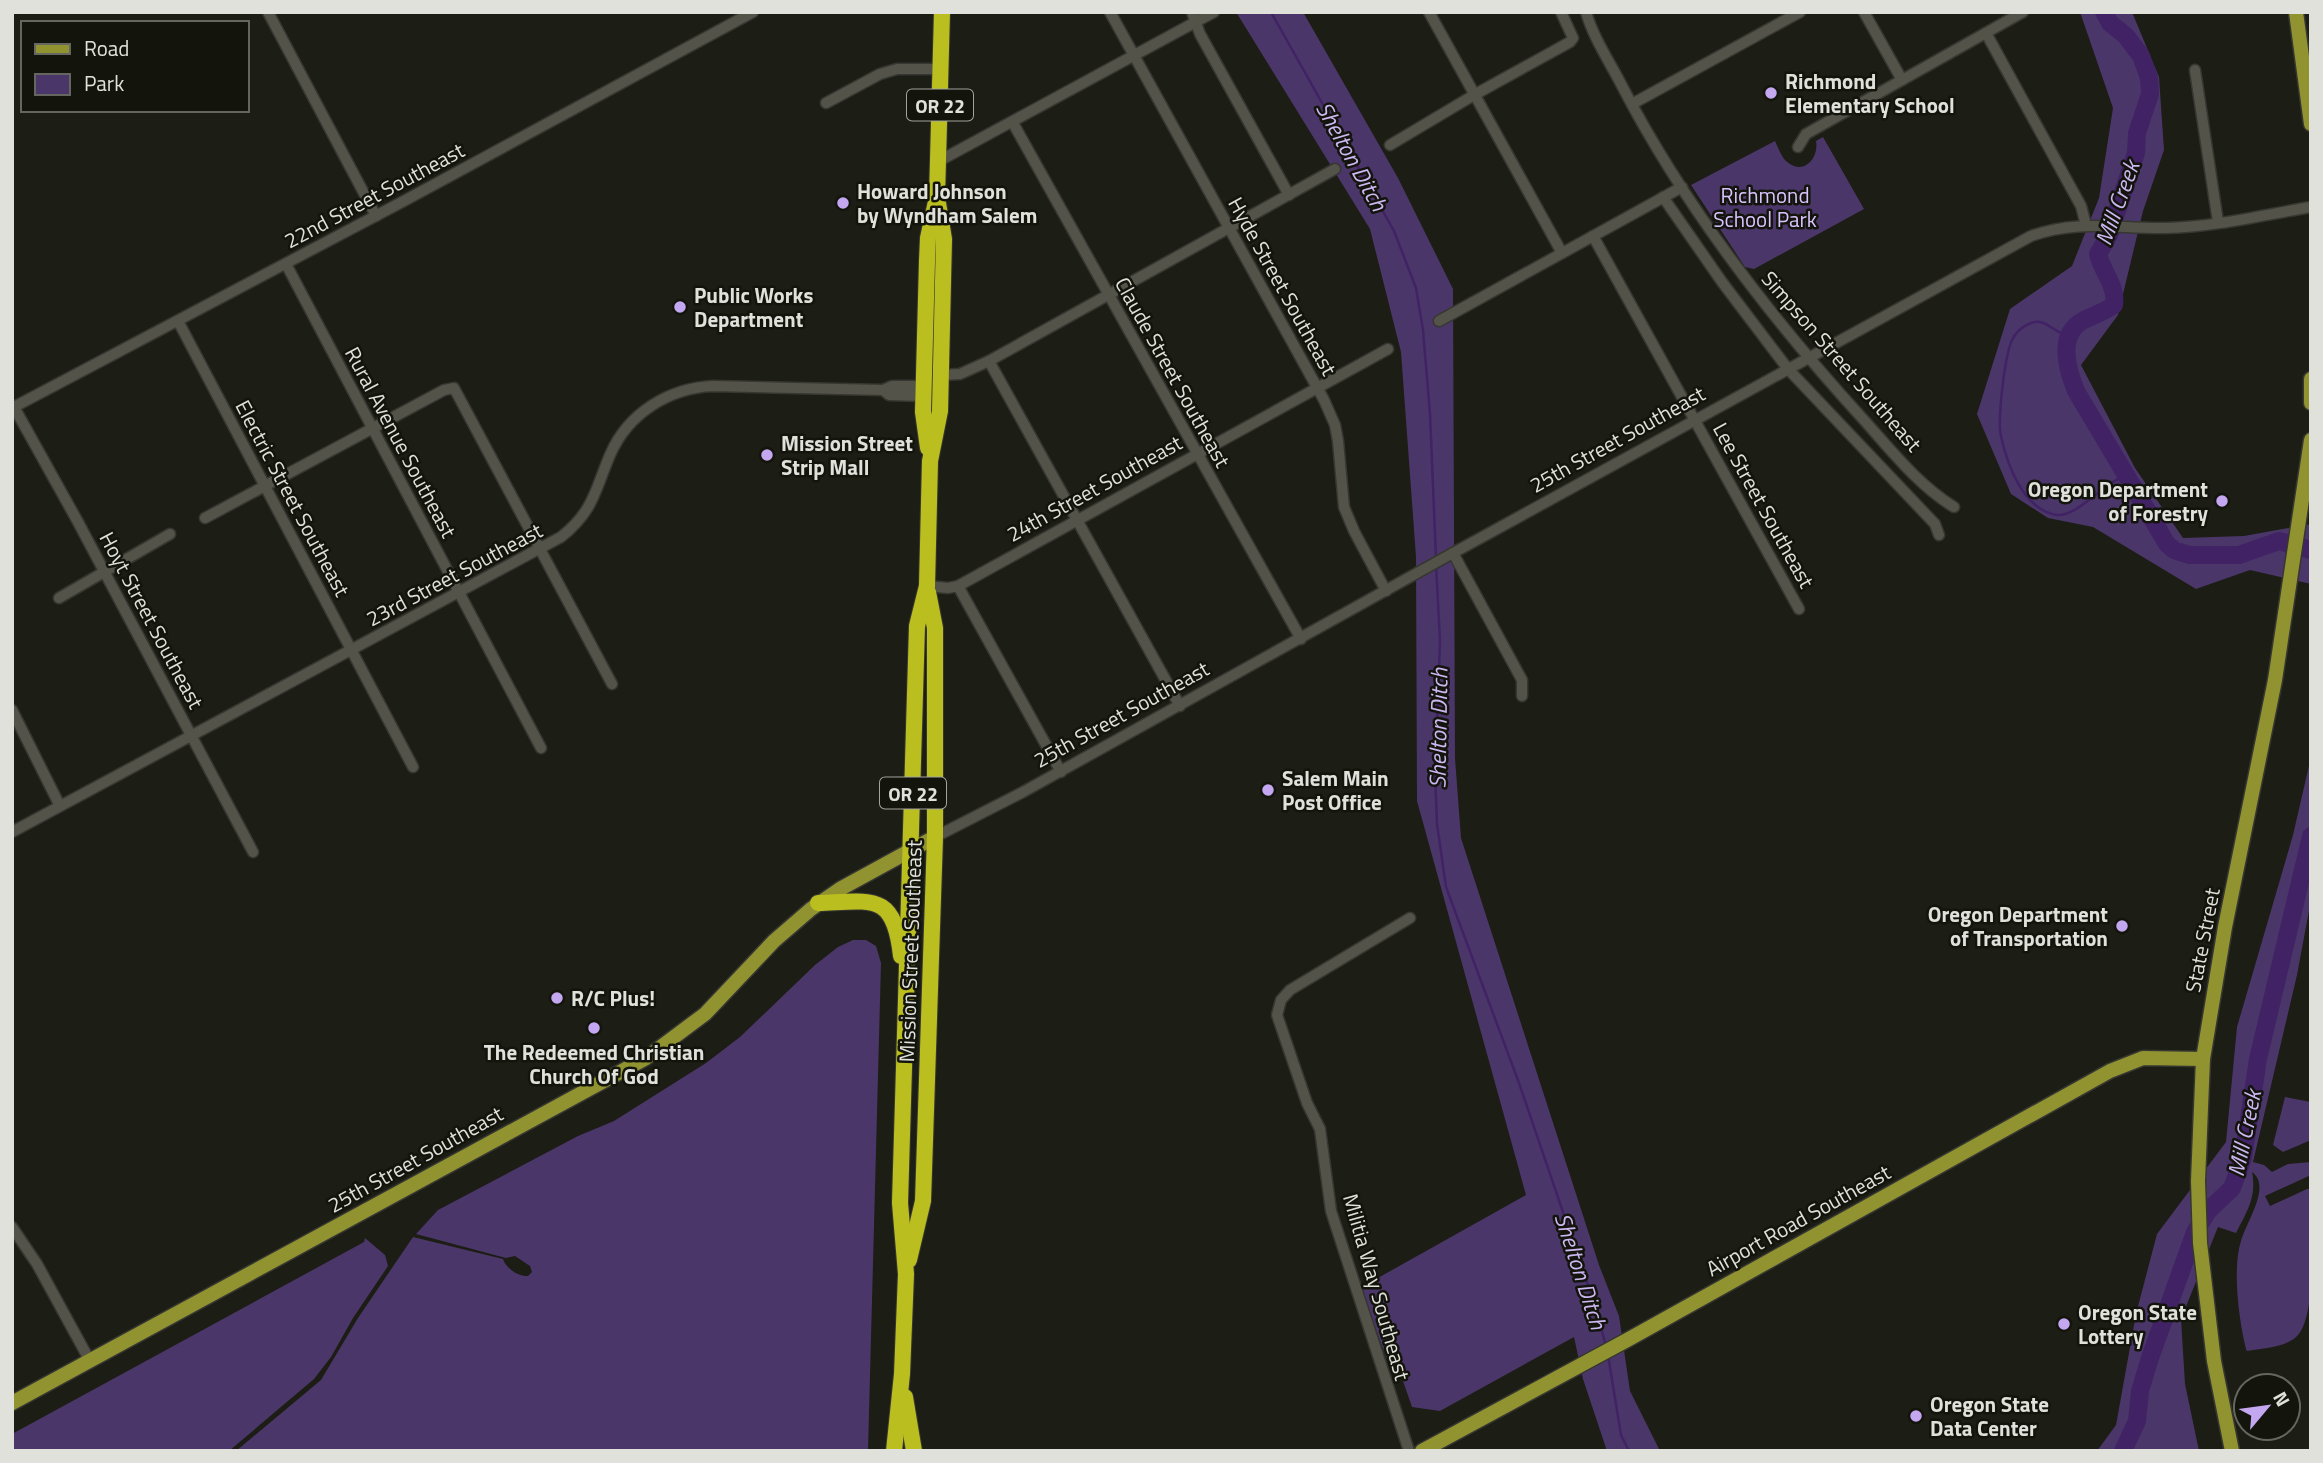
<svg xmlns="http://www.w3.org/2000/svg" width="2323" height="1463" viewBox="0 0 2323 1463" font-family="'Titillium Web',sans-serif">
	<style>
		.green { fill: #4b3669 }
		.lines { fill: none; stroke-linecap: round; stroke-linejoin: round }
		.stream { stroke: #412365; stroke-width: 2.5 }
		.river { stroke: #412365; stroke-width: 18 }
		.minor-casing { stroke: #373732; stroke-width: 13 }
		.major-casing { stroke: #373732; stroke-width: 17 }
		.highway-casing { stroke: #373732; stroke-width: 18 }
		.minor { stroke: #535349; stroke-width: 10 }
		.major { stroke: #919330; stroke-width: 14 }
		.highway { stroke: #babe1f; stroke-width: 16 }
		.poi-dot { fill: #c4a7f1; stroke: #13140c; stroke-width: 2.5 }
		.labels { text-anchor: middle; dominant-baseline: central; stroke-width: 5; stroke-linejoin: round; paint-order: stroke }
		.shield { fill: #13140c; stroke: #a2a49d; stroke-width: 2 }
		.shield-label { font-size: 19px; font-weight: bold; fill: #e0e1db }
		.poi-label { font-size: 21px; font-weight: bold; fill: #e0e1db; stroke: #13140c; text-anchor: start }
		.street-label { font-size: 21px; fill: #e0e1db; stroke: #13140c }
		.park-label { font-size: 21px; fill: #d9c3ff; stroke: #13140c }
		.water-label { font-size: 23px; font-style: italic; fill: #cdb7f2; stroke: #13140c }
	</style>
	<rect width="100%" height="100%" fill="#1c1d14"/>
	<g class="green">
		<polygon points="1236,12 1303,12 1398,178 1453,289 1455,758 1461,838 1599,1265 1619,1316 1630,1391 1660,1451 1607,1451 1583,1379 1574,1337 1440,1411 1412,1407 1395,1358 1388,1362 1360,1288 1526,1195 1417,801 1416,557 1401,352 1370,229"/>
		<polygon points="2080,12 2132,12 2159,77 2164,150 2143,211 2118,315 2081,365 2135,468 2183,538 2244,536 2311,524 2311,584 2250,570 2196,589 2093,527 2048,518 2011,494 1977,414 2010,309 2072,266 2099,198 2113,108"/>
		<path d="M1823,137l41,72 -110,60 -9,-2 -54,-82 84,-44c4,8 7,19 15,23 16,10 29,-8 26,-23z"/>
		<path d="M2311,757v143l-14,75 -44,187 11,3 8,7 16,-8 23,-2v13l-46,21 5,10 37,-17h4c0,31 8,131 -16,149 -13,10 -33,10 -48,13l-1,-2c-7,-28 -14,-80 -5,-108 5,-19 31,-55 11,-69 5,25 -5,39 -16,61l-18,-6 -37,92 4,65 14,67h-102l19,-26 20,-111 21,-80 69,-92 11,-115 56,-192z"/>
		<path d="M853,940h13l10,6 5,17 -13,488h-632l85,-71 37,-62 55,-81 90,22c2,8 15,18 25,17l4,-4 -2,-6 -15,-10 -9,2 -90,-24 22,-24 140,-74 36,-15 92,-58 34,-26 75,-72 23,-18z"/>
		<polygon points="2285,1097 2311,1102 2311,1140 2283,1152 2273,1145"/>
		<polygon points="365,1238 385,1255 388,1266 353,1318 331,1357 314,1379 229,1451 12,1451 12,1434 364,1242"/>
	</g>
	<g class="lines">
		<g class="stream">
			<polyline points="1271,12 1394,231 1416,288 1423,330 1430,414 1436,558"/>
			<path d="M2070,335c-15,1 -23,-18 -39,-12 -8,3 -15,9 -19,17 -7,15 -15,80 -11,96 6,28 22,74 56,79 21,2 49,-35 69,-39"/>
			<polyline points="1436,565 1440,641 1435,773 1437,824 1446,887 1519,1083 1595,1306 1606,1346"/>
			<polyline points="1608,1355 1621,1435 1629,1451"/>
		</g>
		<g class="river">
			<path d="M2104,12l6,11 16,13 15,20 8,22 1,16 -13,39 -1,20 -27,82 -11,19c4,18 19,31 16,51 -10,7 -20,10 -30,15 -27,14 -17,49 -8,71l91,153 7,6 15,5h50l40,-14 32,9"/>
			<polyline points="2123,1451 2137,1421 2140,1391 2150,1358 2195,1232 2208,1211 2232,1188 2243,1158 2258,1059 2311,836"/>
		</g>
		<defs>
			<g id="minor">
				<polyline points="268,12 376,216"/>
				<polyline points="1110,12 1324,400 1335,425 1338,441 1344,507 1354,531 1386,591"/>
				<polyline points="1192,12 1200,34 1289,195"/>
				<polyline points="1429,12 1562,253"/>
				<path d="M1586,12c7,25 23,49 35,72 63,122 149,233 242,335 28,31 55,66 91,88"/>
				<polyline points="1864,12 1902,80"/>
				<polyline points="1986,33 2081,206 2086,225"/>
				<polyline points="2195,70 2218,222"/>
				<polyline points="826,103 880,74 897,69 940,69"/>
				<polyline points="1632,104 1800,12"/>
				<polyline points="1013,123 1301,639"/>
				<polyline points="1390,145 1474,95 1570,42 1573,38 1561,12"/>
				<polyline points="1798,147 1806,134 2023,12"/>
				<polyline points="939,161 1214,12"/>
				<polyline points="1663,197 1722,282 1788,369 1935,524 1939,535"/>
				<polyline points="1593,236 1799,609"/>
				<polyline points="286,264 541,748"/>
				<polyline points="178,321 413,767"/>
				<polyline points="1439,321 1682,187"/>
				<polyline points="989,361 1180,706"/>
				<polyline points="941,375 960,374 989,361 1335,169"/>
				<polyline points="883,390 892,386 924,386"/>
				<polyline points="14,407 78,522 253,852"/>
				<polyline points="12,408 402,202 753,12"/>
				<polyline points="205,518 444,390 454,388 612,684"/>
				<polyline points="1453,553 1522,680 1522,696"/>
				<polyline points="927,586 948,588 958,586 1388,349"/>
				<polyline points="958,586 1061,772"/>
				<polyline points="59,598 170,534"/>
				<polyline points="12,710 60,806"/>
				<path d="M12,832l549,-295c33,-26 34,-47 49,-82 18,-42 59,-67 103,-69l170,4 6,5 34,1"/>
				<path d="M935,837l88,-45 430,-239 578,-317c47,-17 86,-7 135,-8 48,-1 97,-13 145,-21"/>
				<polyline points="12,1227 37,1264 90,1361"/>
				<polyline points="1409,1451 1331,1211 1320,1129 1307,1103 1277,1015 1281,1000 1290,990 1410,918"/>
			</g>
			<g id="major">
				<polyline points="2296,12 2311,124"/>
				<polyline points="2311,379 2311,403"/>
				<polyline points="12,1403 646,1058 705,1014 774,941 811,909 840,889 935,837"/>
				<polyline points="1422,1451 1629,1339 2110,1071 2143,1058 2203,1059"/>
				<polyline points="2232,1451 2214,1361 2200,1243 2198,1181 2203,1059 2225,927 2275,680 2311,440"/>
			</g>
			<g id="highway">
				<polyline points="928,448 923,412 927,261 928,238 937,197 942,12"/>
				<path d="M818,903c55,-2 76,-11 83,53"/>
				<polyline points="909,1260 923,1201 935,837 935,628 928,592"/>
				<polyline points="905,1397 914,1451"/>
				<polyline points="894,1451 902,1374 906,1274 900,1203 917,626 927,586 930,461 940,411 944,239 937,197"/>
			</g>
		</defs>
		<use href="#minor" class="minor-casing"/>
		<use href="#major" class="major-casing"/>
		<use href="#highway" class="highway-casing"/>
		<use href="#minor" class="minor"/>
		<use href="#major" class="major"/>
		<use href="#highway" class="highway"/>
	</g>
	<g class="poi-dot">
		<circle cx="1771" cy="93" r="7"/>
		<circle cx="843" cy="203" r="7"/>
		<circle cx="680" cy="307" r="7"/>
		<circle cx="767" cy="455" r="7"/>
		<circle cx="2222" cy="501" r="7"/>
		<circle cx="1268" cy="790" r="7"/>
		<circle cx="2122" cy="926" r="7"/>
		<circle cx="557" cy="998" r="7"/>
		<circle cx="594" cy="1028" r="7"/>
		<circle cx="2064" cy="1324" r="7"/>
		<circle cx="1916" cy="1416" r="7"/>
	</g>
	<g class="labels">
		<g class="shield">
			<rect x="907" y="89.5" width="66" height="31" rx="5"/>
			<rect x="880" y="777.5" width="66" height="31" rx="5"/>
		</g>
		<g class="shield-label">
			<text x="940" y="105">OR 22</text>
			<text x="913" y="793">OR 22</text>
		</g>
		<g class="poi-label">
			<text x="1785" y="81">Richmond<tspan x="1785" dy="24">Elementary School</tspan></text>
			<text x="857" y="191">Howard Johnson<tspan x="857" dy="24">by Wyndham Salem</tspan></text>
			<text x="694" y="295">Public Works<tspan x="694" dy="24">Department</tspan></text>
			<text x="781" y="443">Mission Street<tspan x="781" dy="24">Strip Mall</tspan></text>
			<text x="2208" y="489" text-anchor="end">Oregon Department<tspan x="2208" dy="24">of Forestry</tspan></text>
			<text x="1282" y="778">Salem Main<tspan x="1282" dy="24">Post Office</tspan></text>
			<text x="2108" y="914" text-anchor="end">Oregon Department<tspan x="2108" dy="24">of Transportation</tspan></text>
			<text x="571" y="998">R/C Plus!</text>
			<text x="594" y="1052" text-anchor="middle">The Redeemed Christian<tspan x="594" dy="24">Church Of God</tspan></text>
			<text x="2078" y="1312">Oregon State<tspan x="2078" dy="24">Lottery</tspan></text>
			<text x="1930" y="1404">Oregon State<tspan x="1930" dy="24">Data Center</tspan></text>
		</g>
		<g class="street-label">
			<text transform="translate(374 195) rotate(-28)">22nd Street Southeast</text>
			<text transform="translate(1283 286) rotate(61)">Hyde Street Southeast</text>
			<text transform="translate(1842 361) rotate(49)">Simpson Street Southeast</text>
			<text transform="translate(1173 372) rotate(61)">Claude Street Southeast</text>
			<text transform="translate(1617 439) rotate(-29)">25th Street Southeast</text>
			<text transform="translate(401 442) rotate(62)">Rural Avenue Southeast</text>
			<text transform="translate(1094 488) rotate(-29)">24th Street Southeast</text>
			<text transform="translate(293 498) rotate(62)">Electric Street Southeast</text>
			<text transform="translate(1764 505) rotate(61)">Lee Street Southeast</text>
			<text transform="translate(454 574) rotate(-28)">23rd Street Southeast</text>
			<text transform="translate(152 620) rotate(62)">Hoyt Street Southeast</text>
			<text transform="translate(1121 714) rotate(-29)">25th Street Southeast</text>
			<text transform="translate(2202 940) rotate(-79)">State Street</text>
			<text transform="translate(910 951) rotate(-88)">Mission Street Southeast</text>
			<text transform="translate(415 1159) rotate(-29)">25th Street Southeast</text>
			<text transform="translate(1798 1220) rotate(-29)">Airport Road Southeast</text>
			<text transform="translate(1377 1287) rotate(74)">Militia Way Southeast</text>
		</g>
		<g class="park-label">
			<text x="1765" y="195">Richmond<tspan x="1765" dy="24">School Park</tspan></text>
		</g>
		<g class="water-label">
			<text transform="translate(1352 156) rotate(61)">Shelton Ditch</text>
			<text transform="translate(2117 203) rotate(-70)">Mill Creek</text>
			<text transform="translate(1438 728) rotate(-89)">Shelton Ditch</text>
			<text transform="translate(2244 1133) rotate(-78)">Mill Creek</text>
			<text transform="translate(1581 1271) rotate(72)">Shelton Ditch</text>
		</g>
	</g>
	<rect width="2323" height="1463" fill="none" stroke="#e0e1db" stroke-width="28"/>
	<rect x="21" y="21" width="228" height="91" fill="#13140c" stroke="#65665f" stroke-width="2"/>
	<rect x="35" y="44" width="35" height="10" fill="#919330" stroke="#65665f" stroke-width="2"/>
	<text x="84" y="56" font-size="21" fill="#e0e1db">Road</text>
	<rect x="35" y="74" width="35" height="21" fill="#4b3669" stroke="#65665f" stroke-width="2"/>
	<text x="84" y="91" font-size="21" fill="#e0e1db">Park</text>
	<g transform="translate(2267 1407) rotate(61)"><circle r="33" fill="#13140c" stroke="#65665f" stroke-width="2"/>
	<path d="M0-5L12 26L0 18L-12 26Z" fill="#c4a7f1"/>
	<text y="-10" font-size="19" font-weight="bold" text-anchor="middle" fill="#e0e1db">N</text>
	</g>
</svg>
